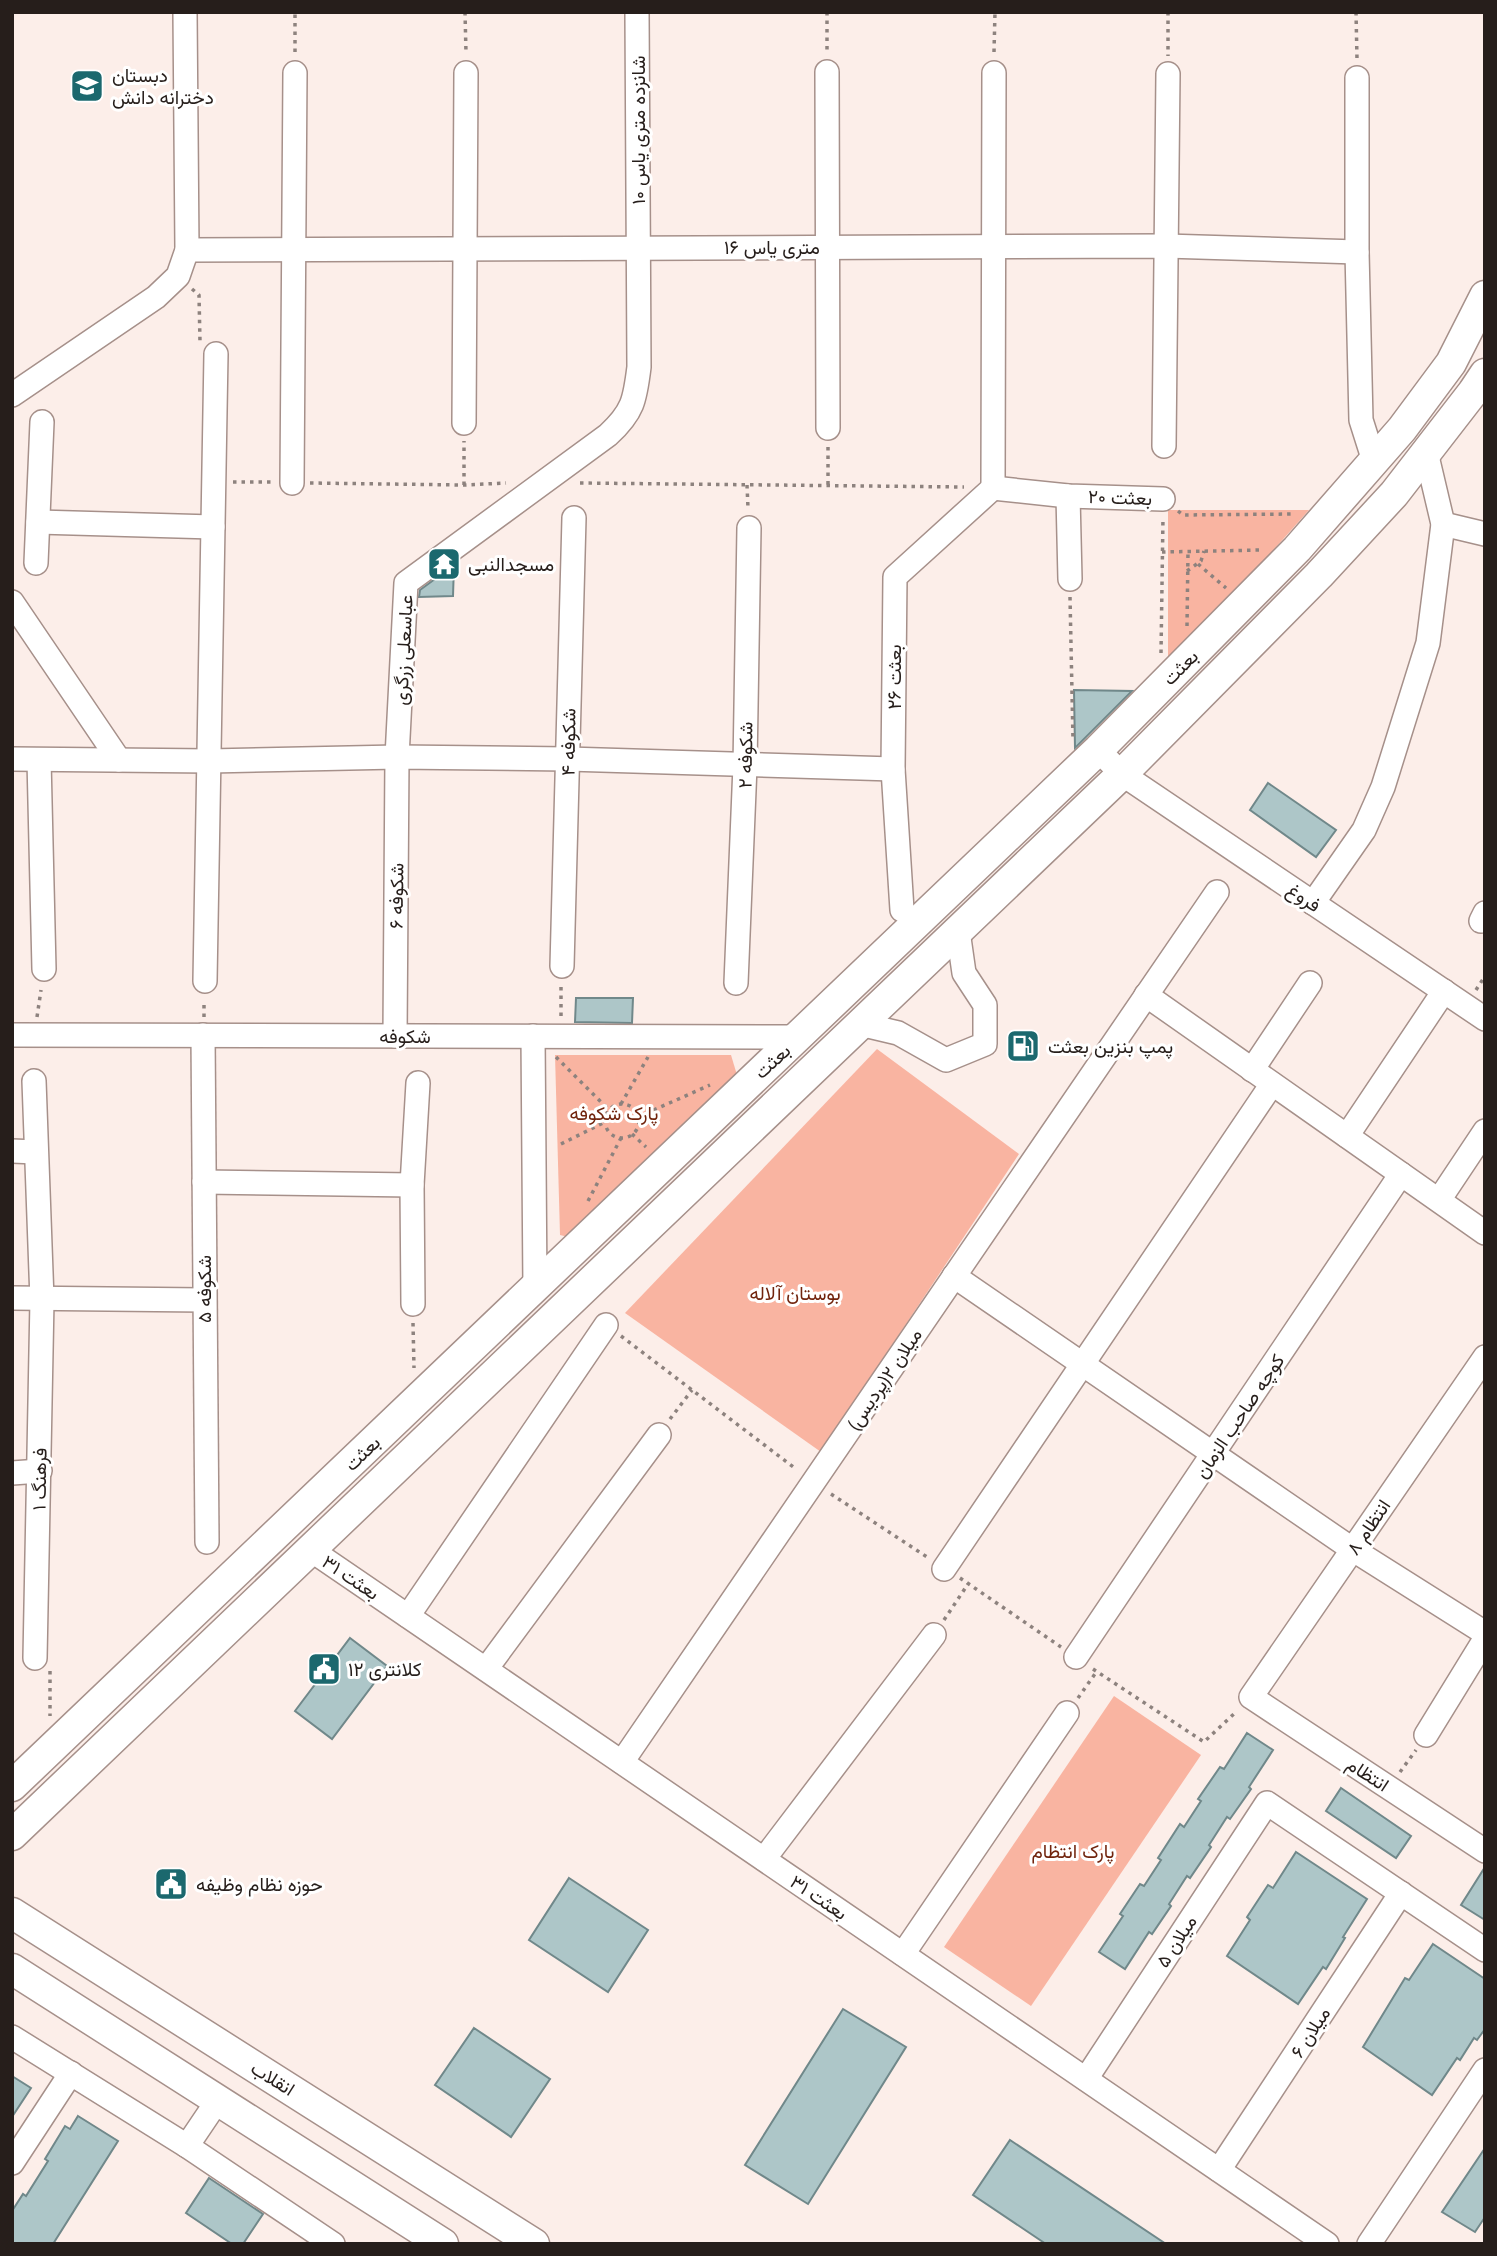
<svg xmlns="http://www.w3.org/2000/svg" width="1497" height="2256" viewBox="0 0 1497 2256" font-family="'PT Sans',Vazirmatn,sans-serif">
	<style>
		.green { fill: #f9b4a1 }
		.building { fill: #adc6c8; stroke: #70888a; stroke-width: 2 }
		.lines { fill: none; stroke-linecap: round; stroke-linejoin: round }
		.minor-casing { stroke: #a6908a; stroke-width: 26 }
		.major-casing { stroke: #a6908a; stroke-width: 33 }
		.path { stroke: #8d827e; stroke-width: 3.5; stroke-dasharray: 3.5 5; stroke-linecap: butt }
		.minor { stroke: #fff; stroke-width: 23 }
		.major { stroke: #fff; stroke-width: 30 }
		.labels { text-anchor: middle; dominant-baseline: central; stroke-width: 6; stroke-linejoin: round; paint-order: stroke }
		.poi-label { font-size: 19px; fill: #261e1b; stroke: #fff; text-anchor: start }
		.street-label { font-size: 19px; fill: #261e1b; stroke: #fff }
		.park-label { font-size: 19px; fill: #71240d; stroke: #fff }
	</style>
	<rect width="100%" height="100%" fill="#fceee9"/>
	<g class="green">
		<polygon points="1168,510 1309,510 1176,660 1168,663"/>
		<polygon points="877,1049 1019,1154 821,1452 625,1313"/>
		<polygon points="555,1055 731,1055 737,1075 568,1237 560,1235"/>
		<polygon points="1114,1696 1201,1755 1031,2006 944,1947"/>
	</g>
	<g class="building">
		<polygon points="454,565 453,596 419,597 420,590"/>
		<polygon points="1074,690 1132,691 1075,748"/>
		<polygon points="1268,783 1336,830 1316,857 1250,810"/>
		<polygon points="576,998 633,998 632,1023 575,1022"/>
		<polygon points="350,1638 387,1666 332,1739 295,1711"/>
		<polygon points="1247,1733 1273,1750 1249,1787 1251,1789 1230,1819 1227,1817 1209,1845 1211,1847 1190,1878 1187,1876 1169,1904 1171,1906 1152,1934 1149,1932 1125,1969 1099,1952 1123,1916 1120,1914 1140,1884 1144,1886 1161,1860 1158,1858 1180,1824 1184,1827 1201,1801 1198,1799 1220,1767 1224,1769"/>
		<polygon points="1341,1788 1411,1836 1396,1858 1326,1811"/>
		<polygon points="1296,1852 1367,1899 1343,1937 1345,1938 1326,1969 1323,1967 1298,2004 1227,1956 1250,1920 1247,1917 1268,1885 1273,1888"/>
		<polygon points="1485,1867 1485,1920 1461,1905"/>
		<polygon points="569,1878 648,1930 608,1992 529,1940"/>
		<polygon points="1433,1944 1485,1979 1485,2029 1477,2040 1474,2038 1460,2060 1457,2058 1432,2095 1363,2047 1405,1978 1409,1980"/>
		<polygon points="843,2009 906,2047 808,2204 745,2165"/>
		<polygon points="474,2028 550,2079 511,2137 435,2085"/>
		<polygon points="12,2076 31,2088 12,2117"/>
		<polygon points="78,2116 118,2141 53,2244 12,2244 12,2211 23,2194 26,2196 48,2161 45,2159 65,2126 70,2129"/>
		<polygon points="1010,2140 1166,2244 1046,2244 973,2195"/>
		<polygon points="1485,2148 1485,2217 1475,2232 1442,2212"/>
		<polygon points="209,2178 263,2214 243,2244 232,2244 186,2213"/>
	</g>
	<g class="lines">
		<defs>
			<g id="minor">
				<polyline points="827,72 828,428"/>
				<polyline points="1357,78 1357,252 1361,420 1374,461"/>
				<polyline points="187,250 1166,246 1357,252"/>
				<polyline points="12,395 156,297 178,276 187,250 185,12"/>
				<polyline points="464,423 466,73"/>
				<polyline points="1164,446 1168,74"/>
				<polyline points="292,483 295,73"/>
				<polyline points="993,488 994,73"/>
				<polyline points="993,488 1068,496 1163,499"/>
				<polyline points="1068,496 1070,579"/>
				<polyline points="38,522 213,527"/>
				<polyline points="1443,524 1485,534"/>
				<polyline points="36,563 42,422"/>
				<polyline points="12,602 119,760"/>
				<polyline points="1098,750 1122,774 1485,1019"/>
				<polyline points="12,759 210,761 397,757 568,759 893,769"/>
				<polyline points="39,760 44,969"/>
				<polyline points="1313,903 1364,830 1383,787 1428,643 1443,524 1426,452"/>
				<polyline points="902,910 893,769 895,577 993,488"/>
				<polyline points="1481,921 1485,913"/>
				<polyline points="562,966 574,518"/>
				<polyline points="205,981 216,354"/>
				<polyline points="736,983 745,766 749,528"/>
				<polyline points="1146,995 1485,1233"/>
				<polyline points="860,1024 898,1033 946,1060 985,1044 985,1005 964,973 958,931"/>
				<polyline points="12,1035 798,1037"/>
				<polyline points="203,1035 207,1542"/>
				<path d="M395,1036l2,-279 9,-174 202,-148c25,-23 27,-35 31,-68l-2,-355"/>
				<polyline points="533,1036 535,1289"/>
				<polyline points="1252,1070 1310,983"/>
				<polyline points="34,1081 42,1300 35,1658"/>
				<polyline points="1347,1136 1444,991"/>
				<polyline points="12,1151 36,1152"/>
				<polyline points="204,1182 412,1185"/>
				<polyline points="1439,1200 1485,1131"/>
				<polyline points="954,1276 1352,1549 1485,1633"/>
				<polyline points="12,1298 204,1300"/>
				<polyline points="413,1304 412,1185 418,1083"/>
				<polyline points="1485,1357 1251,1697 1485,1851"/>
				<polyline points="12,1473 40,1471"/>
				<polyline points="311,1550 1327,2244"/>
				<polyline points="944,1569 1272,1084"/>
				<polyline points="408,1616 606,1325"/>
				<polyline points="1076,1657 1401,1174"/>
				<polyline points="486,1669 659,1435"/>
				<polyline points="1426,1735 1485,1639"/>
				<polyline points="622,1762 1217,892"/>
				<polyline points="764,1859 934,1635"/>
				<polyline points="903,1954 1067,1713"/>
				<polyline points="12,2037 187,2146 333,2244"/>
				<polyline points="1086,2079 1267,1803 1485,1950"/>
				<polyline points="187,2146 218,2100"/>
				<polyline points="12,2163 71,2073"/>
				<polyline points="1219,2170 1401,1893"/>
				<polyline points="1369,2244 1485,2070"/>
			</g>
			<g id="major">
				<polyline points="12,1786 1098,750 1297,549 1402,429 1451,363 1485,296"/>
				<polyline points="12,1835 1122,774 1319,575 1394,494 1473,392 1485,374"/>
				<polyline points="12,1913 534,2244"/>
				<polyline points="12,1969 443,2244"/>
			</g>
		</defs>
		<use href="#minor" class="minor-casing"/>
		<use href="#major" class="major-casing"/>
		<g class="path">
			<polyline points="465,12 466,53"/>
			<polyline points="827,12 827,53"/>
			<polyline points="1168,12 1168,56"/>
			<polyline points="1356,12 1357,59"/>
			<polyline points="295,52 295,12"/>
			<polyline points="994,52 995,12"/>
			<polyline points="192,289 199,295 200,342"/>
			<polyline points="828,447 828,487"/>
			<polyline points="233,482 271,482"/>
			<polyline points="310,483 464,485 506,483"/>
			<polyline points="580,483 964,487"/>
			<polyline points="464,485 464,441"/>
			<polyline points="747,485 748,508"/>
			<polyline points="1178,511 1183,515 1295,514"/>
			<polyline points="1162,552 1261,550"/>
			<polyline points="1198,564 1226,588"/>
			<polyline points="1187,571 1201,561 1204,551"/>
			<polyline points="1070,597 1073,740"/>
			<polyline points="1187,626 1188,552"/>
			<polyline points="1161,653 1163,517"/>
			<polyline points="1476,990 1485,976"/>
			<polyline points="561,1016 561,986"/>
			<polyline points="37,1017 41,990"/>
			<polyline points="204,1017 204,1000"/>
			<polyline points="556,1057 609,1110"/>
			<circle cx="622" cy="1121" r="17"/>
			<polyline points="621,1104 648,1057"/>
			<polyline points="638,1117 710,1085"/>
			<polyline points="632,1134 646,1147"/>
			<polyline points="561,1144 605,1122"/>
			<polyline points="588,1201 621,1138"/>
			<polyline points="413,1323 414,1368"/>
			<polyline points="621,1336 796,1469"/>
			<polyline points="670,1419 692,1390"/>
			<polyline points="831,1494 927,1557"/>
			<polyline points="960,1578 1061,1647"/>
			<polyline points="944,1620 968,1584"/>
			<polyline points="1093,1669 1204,1742 1237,1711"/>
			<polyline points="50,1671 50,1716"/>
			<polyline points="1078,1698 1097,1671"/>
			<polyline points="1400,1772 1416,1750"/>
		</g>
		<use href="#minor" class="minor"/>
		<use href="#major" class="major"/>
	</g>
	<defs>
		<symbol id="school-square" viewBox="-11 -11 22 22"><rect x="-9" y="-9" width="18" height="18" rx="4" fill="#1b686e" stroke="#fff"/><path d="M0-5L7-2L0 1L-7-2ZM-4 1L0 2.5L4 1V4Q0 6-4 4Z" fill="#fff"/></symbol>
		<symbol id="temple-square" viewBox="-11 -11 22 22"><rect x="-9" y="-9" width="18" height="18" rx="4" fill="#1b686e" stroke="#fff"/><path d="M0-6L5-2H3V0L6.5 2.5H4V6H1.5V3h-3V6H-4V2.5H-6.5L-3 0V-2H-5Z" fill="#fff"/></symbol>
		<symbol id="fuel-square" viewBox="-11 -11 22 22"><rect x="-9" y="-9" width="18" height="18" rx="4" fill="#1b686e" stroke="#fff"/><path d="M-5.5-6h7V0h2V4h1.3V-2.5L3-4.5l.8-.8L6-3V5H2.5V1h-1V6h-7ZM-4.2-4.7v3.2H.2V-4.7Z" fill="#fff"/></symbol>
		<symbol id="civic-square" viewBox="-11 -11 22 22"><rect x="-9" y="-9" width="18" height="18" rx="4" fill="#1b686e" stroke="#fff"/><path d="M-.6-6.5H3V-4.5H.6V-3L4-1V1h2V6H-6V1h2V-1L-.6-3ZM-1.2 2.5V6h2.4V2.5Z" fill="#fff"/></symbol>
	</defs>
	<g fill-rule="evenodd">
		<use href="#school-square" x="68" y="67" width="38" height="38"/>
		<use href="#temple-square" x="425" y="545" width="38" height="38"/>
		<use href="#fuel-square" x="1004" y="1027" width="38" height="38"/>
		<use href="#civic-square" x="305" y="1650" width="38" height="38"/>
		<use href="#civic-square" x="152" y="1865" width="38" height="38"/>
	</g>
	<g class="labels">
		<g class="poi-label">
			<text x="112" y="75">دبستان<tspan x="112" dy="22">دخترانه دانش</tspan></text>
			<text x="468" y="564">مسجدالنبی</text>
			<text x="1048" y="1046">پمپ بنزین بعثت</text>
			<text x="348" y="1669">کلانتری ۱۲</text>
			<text x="196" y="1884">حوزه نظام وظیفه</text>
		</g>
		<g class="street-label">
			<text transform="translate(638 130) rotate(-90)">شانزده متری یاس ۱۰</text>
			<text x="772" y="247">۱۶ متری یاس</text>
			<text transform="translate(1120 497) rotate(2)">بعثت ۲۰</text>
			<text transform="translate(403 650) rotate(-87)">عباسعلی زرگری</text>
			<text transform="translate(1180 667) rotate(-45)">بعثت</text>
			<text transform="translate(894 677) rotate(-90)">بعثت ۲۶</text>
			<text transform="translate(568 742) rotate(-89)">شکوفه ۴</text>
			<text transform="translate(745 755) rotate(-89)">شکوفه ۲</text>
			<text transform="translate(396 896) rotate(-89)">شکوفه ۶</text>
			<text transform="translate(1304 897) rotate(34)">فروغ</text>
			<text x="405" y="1036">شکوفه</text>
			<text transform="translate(772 1061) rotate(-43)">بعثت</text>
			<text transform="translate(204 1289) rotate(-90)">شکوفه ۵</text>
			<text transform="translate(884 1379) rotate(-56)">میلان ۲(پردیس)</text>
			<text transform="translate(1239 1416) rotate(-56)">کوچه صاحب الزمان</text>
			<text transform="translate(362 1453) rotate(-44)">بعثت</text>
			<text transform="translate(39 1479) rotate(-89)">فرهنگ ۱</text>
			<text transform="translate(1368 1527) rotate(-56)">انتظام ۸</text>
			<text transform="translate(351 1577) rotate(34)">بعثت ۳۱</text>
			<text transform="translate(1368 1774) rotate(33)">انتظام</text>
			<text transform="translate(819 1897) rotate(34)">بعثت ۳۱</text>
			<text transform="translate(1176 1941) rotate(-57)">میلان ۵</text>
			<text transform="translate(1310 2032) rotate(-57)">میلان ۶</text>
			<text transform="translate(273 2078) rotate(32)">انقلاب</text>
		</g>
		<g class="park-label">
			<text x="614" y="1113">پارک شکوفه</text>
			<text x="795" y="1293">بوستان آلاله</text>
			<text x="1073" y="1851">پارک انتظام</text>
		</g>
	</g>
	<rect width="1497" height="2256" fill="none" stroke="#261e1b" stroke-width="28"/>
</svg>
